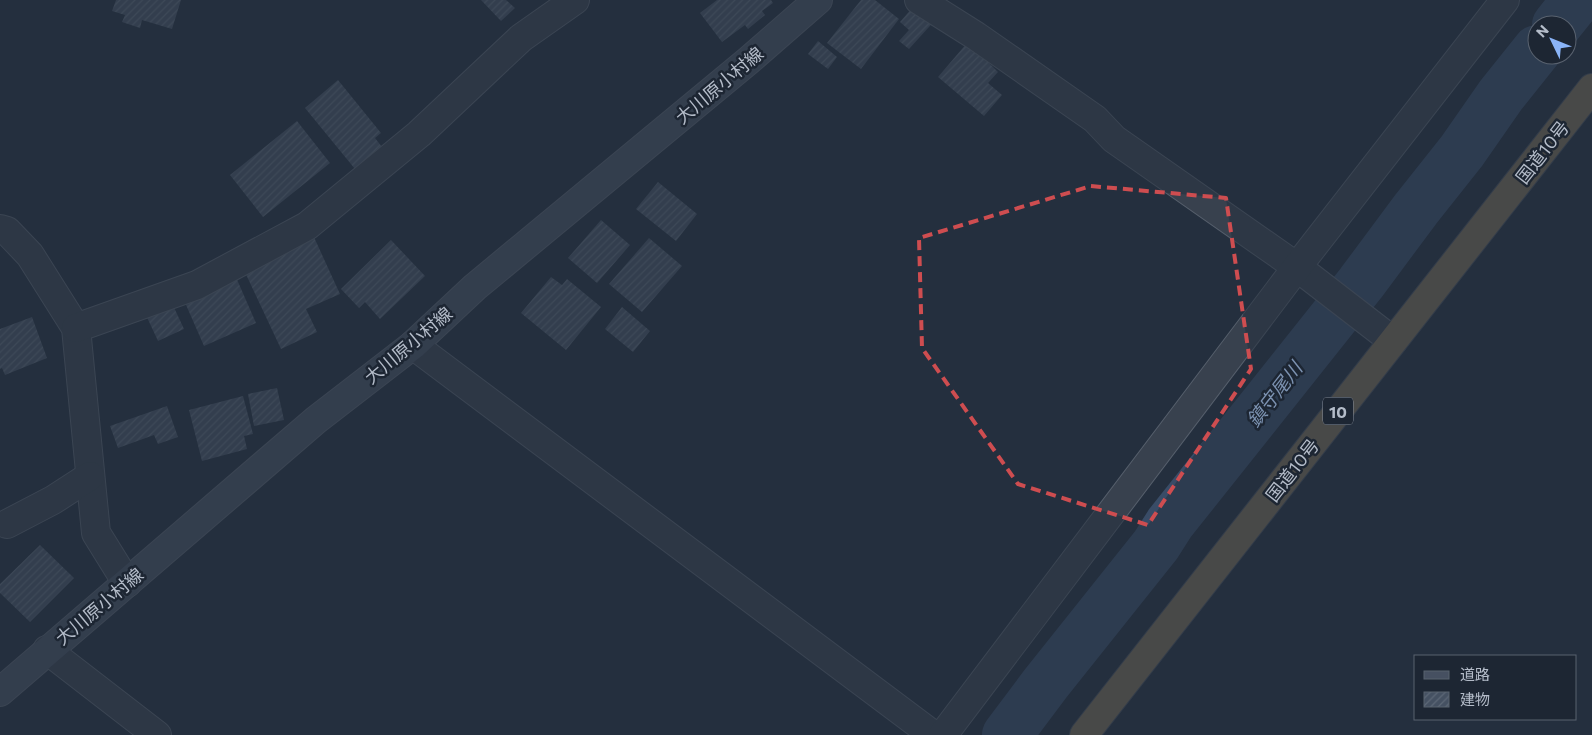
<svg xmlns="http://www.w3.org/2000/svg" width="1592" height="735" viewBox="0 0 1592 735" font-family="Commissioner,'Noto Sans JP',sans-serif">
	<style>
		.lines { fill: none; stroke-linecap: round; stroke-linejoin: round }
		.river { stroke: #394c67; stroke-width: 50 }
		.building { fill: url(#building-hatch) }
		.street-casing { stroke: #565f6c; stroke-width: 30 }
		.secondary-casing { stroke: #565f6c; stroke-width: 30 }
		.highway-casing { stroke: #434c59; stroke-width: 30 }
		.street { stroke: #38414e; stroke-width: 28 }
		.secondary { stroke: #465061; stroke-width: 28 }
		.highway { stroke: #746855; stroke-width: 28 }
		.marked { fill: none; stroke: #ce4d50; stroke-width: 4; stroke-dasharray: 10 6; stroke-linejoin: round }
		.labels { text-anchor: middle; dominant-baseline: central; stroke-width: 5; stroke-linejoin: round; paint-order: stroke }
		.shield { fill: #1d2633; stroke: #878f9c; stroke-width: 1 }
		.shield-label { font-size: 16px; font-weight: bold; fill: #b4bcc9 }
		.street-label { font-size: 18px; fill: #b4bcc9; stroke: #1d2633 }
		.water-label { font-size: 19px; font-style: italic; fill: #7c92b1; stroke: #1d2633 }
	</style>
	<defs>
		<pattern id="building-hatch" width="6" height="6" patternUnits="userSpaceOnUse" patternTransform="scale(1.25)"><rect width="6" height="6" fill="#455162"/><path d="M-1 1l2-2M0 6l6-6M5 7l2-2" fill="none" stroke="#5d6877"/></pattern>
	</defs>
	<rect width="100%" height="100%" fill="#242f3e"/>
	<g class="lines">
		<g class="river">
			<polyline points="1557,25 1577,0"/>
			<polyline points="1007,735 1046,683 1156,545 1170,523 1361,283 1416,209 1462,151 1501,95 1537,50"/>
		</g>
	</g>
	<g class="building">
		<polygon points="116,0 181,0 172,29 142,20 140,28 122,22 125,15 112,11"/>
		<polygon points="481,0 506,0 515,8 501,21"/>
		<polygon points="717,0 771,0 773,3 762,11 765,15 748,29 745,25 722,42 700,13"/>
		<polygon points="861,0 875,0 899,19 861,69 827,43"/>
		<polygon points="919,0 938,17 909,49 899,41 909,30 900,22"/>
		<polygon points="973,36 996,55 989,63 998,72 988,83 1002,95 984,116 938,77"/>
		<polygon points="818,41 837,57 828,69 808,54"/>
		<polygon points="338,80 381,133 375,138 382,147 355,169 305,108"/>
		<polygon points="297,121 330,163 263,217 230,175"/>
		<polygon points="658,182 697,214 676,241 636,209"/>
		<polygon points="601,220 630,245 597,283 568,258"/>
		<polygon points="313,235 340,294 306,309 317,332 281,349 243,268"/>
		<polygon points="649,238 682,266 642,312 609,284"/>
		<polygon points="391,240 425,276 380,319 365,302 359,308 341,289"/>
		<polygon points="235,275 256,323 204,346 183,298"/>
		<polygon points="551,277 562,285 567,279 601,307 566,350 521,313"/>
		<polygon points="171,301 184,329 158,341 145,313"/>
		<polygon points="622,307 650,331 633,352 605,329"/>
		<polygon points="32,317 47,358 5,375 2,368 0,369 0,329"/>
		<polygon points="277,388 284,420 254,426 248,394"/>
		<polygon points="243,396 253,434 244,436 247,449 202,461 189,410"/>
		<polygon points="167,406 178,437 158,444 154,435 118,448 110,426"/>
		<polygon points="40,545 74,578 30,622 0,593 0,584"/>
	</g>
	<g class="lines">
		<defs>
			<g id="street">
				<polyline points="919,0 976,36 1095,119 1114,139 1297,267 1393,341"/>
				<polyline points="0,229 7,231 30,255 76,328 96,533 127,583"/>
				<polyline points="76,328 197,285 307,226 419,134 521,38 575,0"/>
				<polyline points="413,345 933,735"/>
				<polyline points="7,524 53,500 90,476"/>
				<polyline points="47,650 157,735"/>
				<polyline points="943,735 1297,267 1505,0"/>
			</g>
			<polyline id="secondary" points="0,692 316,420 413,345 475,287 748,61 818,0"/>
			<polyline id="highway" points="1084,735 1592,88"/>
		</defs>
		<use href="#street" class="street-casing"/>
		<use href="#secondary" class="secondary-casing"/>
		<use href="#highway" class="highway-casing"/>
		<use href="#street" class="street"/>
		<use href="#secondary" class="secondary"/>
		<use href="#highway" class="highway"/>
	</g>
	<path d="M0 0H1592V735H0ZM1091,186l135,12 25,171 -103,156 -130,-41 -96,-136 -3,-110z" fill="#242f3e" fill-opacity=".55" fill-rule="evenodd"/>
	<path class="marked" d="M1091,186l135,12 25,171 -103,156 -130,-41 -96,-136 -3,-110z"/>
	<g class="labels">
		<rect class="shield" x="1323" y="397.5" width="30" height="27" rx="4"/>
		<g class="shield-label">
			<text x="1338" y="411">10</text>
		</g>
		<g class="street-label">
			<text transform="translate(719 85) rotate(-40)">大川原小村線</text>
			<text transform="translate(1542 152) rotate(-52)">国道10号</text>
			<text transform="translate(408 345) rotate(-40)">大川原小村線</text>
			<text transform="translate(1292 470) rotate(-52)">国道10号</text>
			<text transform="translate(99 606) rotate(-40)">大川原小村線</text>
		</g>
		<g class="water-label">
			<text transform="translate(1274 394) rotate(-52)">鎮守尾川</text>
		</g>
	</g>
	<rect x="1414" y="655" width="162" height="65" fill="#1d2633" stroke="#59626f"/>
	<rect x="1424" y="671" width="25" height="8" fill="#465061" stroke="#59626f"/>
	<text x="1460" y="680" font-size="15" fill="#b4bcc9">道路</text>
	<rect x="1424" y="692" width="25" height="15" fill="url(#building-hatch)" stroke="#59626f"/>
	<text x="1460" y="705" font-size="15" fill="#b4bcc9">建物</text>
	<g transform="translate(1552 40) rotate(313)"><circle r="24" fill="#1d2633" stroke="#59626f"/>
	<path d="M0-4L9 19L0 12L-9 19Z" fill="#8ab4f8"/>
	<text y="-8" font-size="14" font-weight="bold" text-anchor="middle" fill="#b4bcc9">N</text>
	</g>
</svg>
